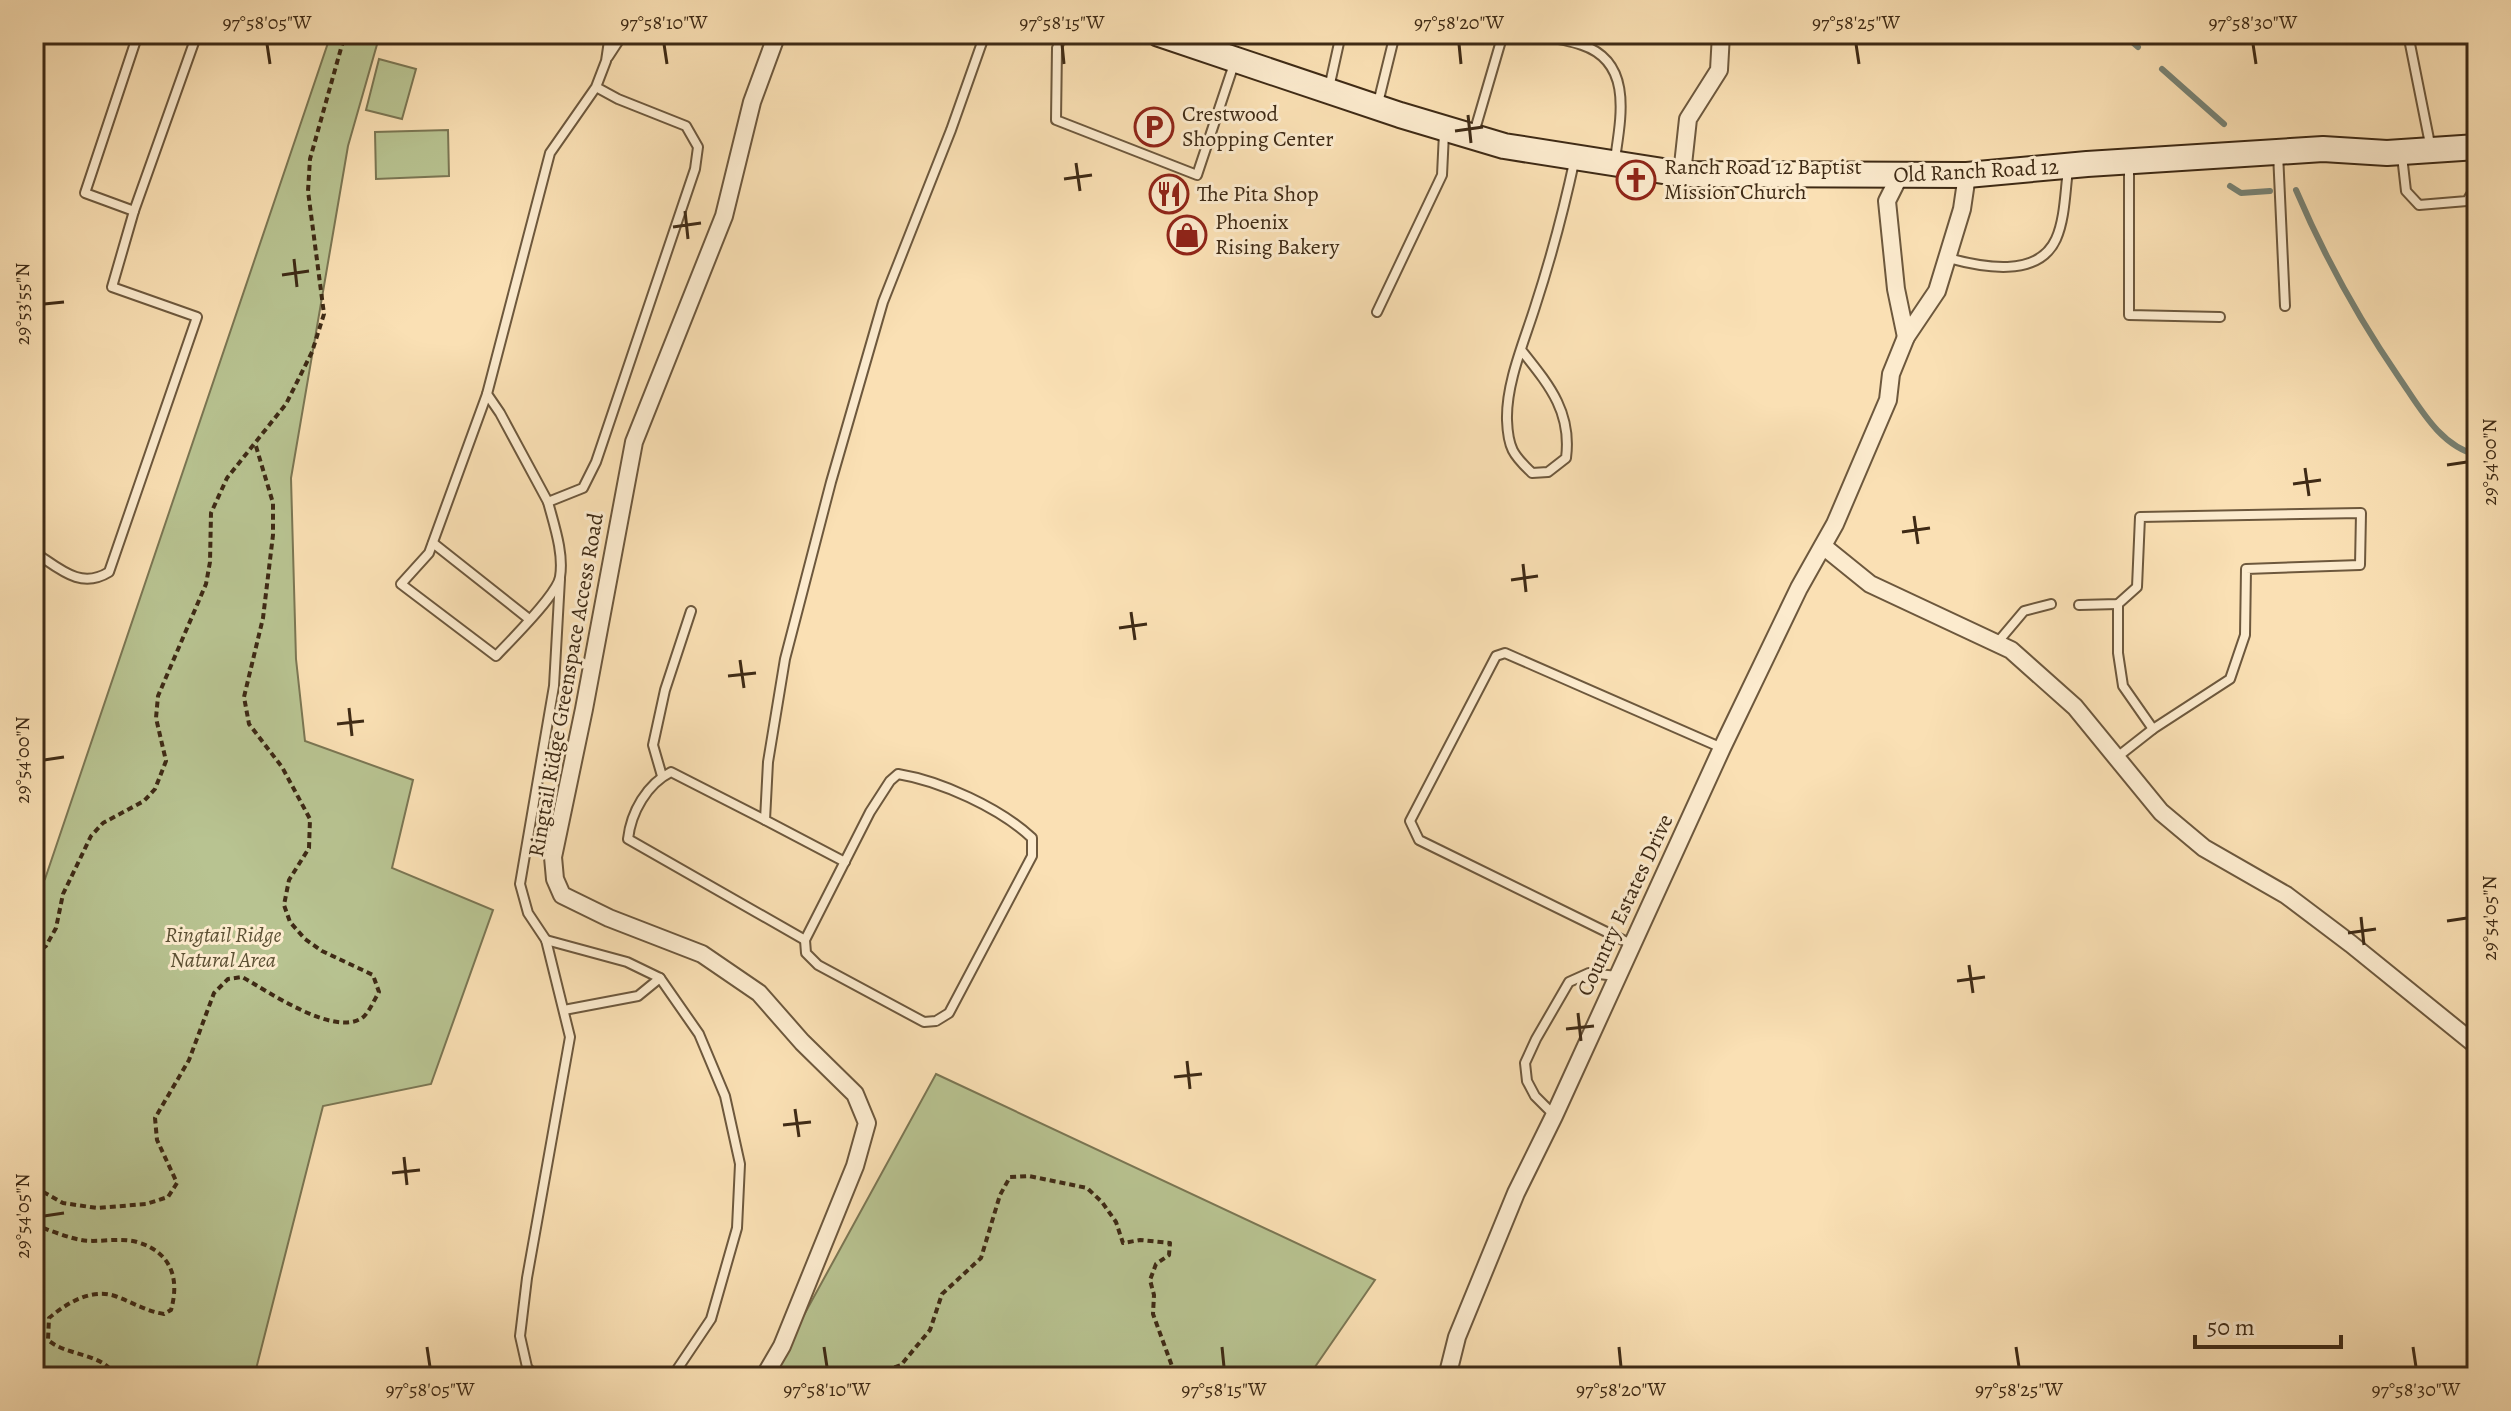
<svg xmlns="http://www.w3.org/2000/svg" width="2511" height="1411" viewBox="0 0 2511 1411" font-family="Alegreya,serif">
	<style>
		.green { fill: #b8c391; stroke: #7b7653; stroke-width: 2 }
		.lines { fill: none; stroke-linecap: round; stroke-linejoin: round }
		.stream { stroke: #788274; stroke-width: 6 }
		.service-casing { stroke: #6d583d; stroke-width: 12 }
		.minor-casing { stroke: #6d583d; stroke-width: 20 }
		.secondary-casing { stroke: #3e2a15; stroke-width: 28 }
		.path { stroke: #3e2a15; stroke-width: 4; stroke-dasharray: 6 4; stroke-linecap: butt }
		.service { stroke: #fcebce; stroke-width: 8 }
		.minor { stroke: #fcebce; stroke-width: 16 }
		.secondary { stroke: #fcebce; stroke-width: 24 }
		.ticks { fill: none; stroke: #3e2a15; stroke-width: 3 }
		.labels { text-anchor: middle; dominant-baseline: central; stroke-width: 6; stroke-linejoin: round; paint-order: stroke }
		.poi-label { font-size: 22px; fill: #3e2a15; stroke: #fcebce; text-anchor: start }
		.street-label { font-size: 22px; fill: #3e2a15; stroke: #fcebce }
		.park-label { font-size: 22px; font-style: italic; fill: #5c5034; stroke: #fcebce }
		.neatline { fill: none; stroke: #3e2a15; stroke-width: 3 }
		.ticks-label { font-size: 20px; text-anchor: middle; fill: #3e2a15 }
	</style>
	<rect width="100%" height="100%" fill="#fae0b4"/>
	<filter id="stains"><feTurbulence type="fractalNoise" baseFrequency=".0025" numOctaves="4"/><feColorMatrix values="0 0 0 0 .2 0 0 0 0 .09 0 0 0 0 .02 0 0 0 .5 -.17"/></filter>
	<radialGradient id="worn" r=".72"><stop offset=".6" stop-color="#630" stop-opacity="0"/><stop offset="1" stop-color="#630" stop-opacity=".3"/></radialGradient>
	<g class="green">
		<polygon points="331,34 380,34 348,146 291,478 296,659 305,741 413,780 392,868 493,910 431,1084 323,1106 254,1377 34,1377 34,892 45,879"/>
		<polygon points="379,59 416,69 402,119 366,110"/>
		<polygon points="448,130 449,176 376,179 375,132"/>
		<polygon points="936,1074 1375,1280 1308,1377 770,1377"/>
	</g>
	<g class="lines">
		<g class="stream">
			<polyline points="2123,34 2138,47"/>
			<polyline points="2162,69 2224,124"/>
			<polyline points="2230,186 2241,193 2270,191"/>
			<path d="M2296,190c29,68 62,128 104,189 20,29 40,67 77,76"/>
		</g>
		<defs>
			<g id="service">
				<polyline points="1063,34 1057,48 1056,120 1197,175 1234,64"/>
				<path d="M1527,34c18,3 38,5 55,11 51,17 39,72 33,114"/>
				<polyline points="2408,34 2431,149"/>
				<polyline points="608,57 623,34"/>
				<polyline points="596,87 618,99 686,126 698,147 695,169 596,462 583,488 548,502 500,413 487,394 550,153 596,87 606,61 610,34"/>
				<polyline points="1329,88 1341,34"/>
				<polyline points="1378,103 1395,34"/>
				<polyline points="1474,133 1503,34"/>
				<polyline points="2278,153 2285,306"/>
				<polyline points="2402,156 2406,191 2419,205 2467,201 2475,188 2472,152"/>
				<polyline points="2129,162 2129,315 2220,317"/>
				<polyline points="134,211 85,193 138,34"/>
				<path d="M1948,258c33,9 90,21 108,-19 9,-20 9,-47 12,-69"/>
				<polyline points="1377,312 1442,175 1444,133"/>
				<path d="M1522,351c27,34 50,61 44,107l-18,14 -16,1c-19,-18 -24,-25 -25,-53 -1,-37 17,-78 28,-113 16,-49 29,-98 40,-149"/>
				<path d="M487,394l-58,159 -28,31 95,72c14,-15 61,-61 64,-79 4,-24 -6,-52 -12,-75"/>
				<polyline points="433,543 529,619"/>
				<path d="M34,552c25,16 46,38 75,20l88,-255 -85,-30 22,-76 63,-177"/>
				<polyline points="2118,604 2118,653 2123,686 2153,729"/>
				<polyline points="2079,605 2118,604 2137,587 2140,517 2361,513 2360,565 2246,569 2245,635 2230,679 2153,729 2116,758"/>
				<polyline points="1997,643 2024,611 2051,604"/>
				<path d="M898,774c43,7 102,34 134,64v18l-83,157 -13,8 -12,1 -106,-57 -12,-12 -1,-13 65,-128 20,-31z"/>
				<polyline points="662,776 653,745 665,690 691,611"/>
				<path d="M765,820l-94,-48c-24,12 -40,40 -43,67l177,101"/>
				<polyline points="845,862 765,820 768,762 785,659 831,482 883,302 951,130 985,34"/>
				<polyline points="546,940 627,962 660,978 699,1034 725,1096 740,1164 737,1228 711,1319 672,1377"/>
				<polyline points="1631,944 1419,840 1410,821 1496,656 1505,653 1722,748"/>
				<polyline points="564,1010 638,996 660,978"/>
				<polyline points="1554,1115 1535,1096 1527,1081 1525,1063 1536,1039 1569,982 1589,973 1617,976"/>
				<polyline points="535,1377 527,1367 520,1336 527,1278 570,1037 546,940 528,913 520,884 554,686 560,579"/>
			</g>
			<g id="minor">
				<polyline points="1682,174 1688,119 1719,70 1721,34"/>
				<polyline points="1899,177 1887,201 1896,289 1906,337"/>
				<polyline points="1823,546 1870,584 2011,650 2075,707 2161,812 2204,848 2286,895 2351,944 2477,1046"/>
				<polyline points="764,1377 782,1346 855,1166 867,1123 855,1094 802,1042 759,993 702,954 609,918 562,895 555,879 553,857 584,709 634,442 724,216 752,102 777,34"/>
				<polyline points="1447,1377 1457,1337 1516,1193 1554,1116 1722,748 1799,588 1835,524 1888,400 1891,374 1906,337 1937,291 1962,209 1967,175"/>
			</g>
			<polyline id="secondary" points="1159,34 1400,115 1504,146 1682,174 1967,175 2087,164 2323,149 2387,153 2477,147"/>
		</defs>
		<use href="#service" class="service-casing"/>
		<use href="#minor" class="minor-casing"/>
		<use href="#secondary" class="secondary-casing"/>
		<g class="path">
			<polyline points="34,955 46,946 56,928 63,894 91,836 103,823 144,801 155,789 166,761 156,718 158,696 206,584 210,562 211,513 227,478 286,404 312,352 324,314 308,191 310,159 345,34"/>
			<path d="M34,1190l4,-1 25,14 34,5 49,-4 22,-7 9,-14 -20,-43 -2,-22 34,-58 25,-67 14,-14 14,-2c26,14 91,60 120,41 7,-5 12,-18 17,-26l-6,-17 -51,-24 -17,-12 -15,-17 -6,-17 5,-25 20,-32 1,-29 -28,-52 -33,-43 -5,-27 19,-79 10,-83v-32l-18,-60"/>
			<path d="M34,1224c11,5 35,14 47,16 17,3 38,-3 56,2 34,10 43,36 34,68l-7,4c-19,-3 -32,-12 -49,-18 -24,-8 -48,7 -66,22l-1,22c20,17 55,12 68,37"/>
			<polyline points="866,1377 901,1365 930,1330 942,1294 981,1258 1000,1195 1010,1177 1029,1176 1087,1188 1102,1202 1116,1222 1123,1243 1140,1240 1170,1243 1169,1255 1156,1264 1150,1280 1154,1295 1153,1314 1176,1377"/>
		</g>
		<use href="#service" class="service"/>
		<use href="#minor" class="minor"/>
		<use href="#secondary" class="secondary"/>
	</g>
	<path class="ticks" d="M267,44l3,20M664,44l3,20M1062,44l2,20M1459,44l2,20M1856,44l3,20M2253,44l3,20M1468,115l3,28M1455,131l28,-4M1076,163l4,28M1064,179l28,-4M685,211l3,28M673,227l28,-4M294,259l3,28M282,275l27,-4M44,304l20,-2M2447,465l20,-3M2305,468l4,28M2293,484l28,-4M1914,516l4,28M1902,532l28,-4M1523,564l3,28M1511,580l27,-4M1131,612l4,28M1119,628l28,-4M740,660l4,28M728,676l28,-3M349,708l3,28M337,724l27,-3M44,760l20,-3M2361,917l3,28M2447,921l20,-3M2348,933l28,-4M1969,965l4,28M1957,981l28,-4M1578,1013l3,28M1566,1029l28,-3M1187,1061l3,28M1174,1077l28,-3M795,1109l4,28M783,1125l28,-3M404,1157l3,28M392,1173l28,-3M44,1216l20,-3M427,1347l3,20M824,1347l3,20M1222,1347l2,20M1619,1347l2,20M2016,1347l3,20M2413,1347l3,20"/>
	<defs>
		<symbol id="parking-ring" viewBox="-11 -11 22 22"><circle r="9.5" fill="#fcebce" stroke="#8f2418" stroke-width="1.5"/><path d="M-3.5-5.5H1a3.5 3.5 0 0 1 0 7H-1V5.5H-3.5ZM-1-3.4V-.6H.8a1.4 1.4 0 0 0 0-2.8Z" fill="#8f2418"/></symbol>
		<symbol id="church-ring" viewBox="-11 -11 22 22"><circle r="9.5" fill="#fcebce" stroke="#8f2418" stroke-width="1.5"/><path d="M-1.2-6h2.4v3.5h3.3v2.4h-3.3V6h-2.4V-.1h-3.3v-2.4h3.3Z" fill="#8f2418"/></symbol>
		<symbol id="restaurant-ring" viewBox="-11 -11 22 22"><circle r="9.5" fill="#fcebce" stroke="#8f2418" stroke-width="1.5"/><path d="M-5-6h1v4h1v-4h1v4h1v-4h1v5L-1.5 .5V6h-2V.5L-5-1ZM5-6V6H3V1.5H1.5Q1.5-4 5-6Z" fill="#8f2418"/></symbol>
		<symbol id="shop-ring" viewBox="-11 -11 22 22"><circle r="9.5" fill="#fcebce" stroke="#8f2418" stroke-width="1.5"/><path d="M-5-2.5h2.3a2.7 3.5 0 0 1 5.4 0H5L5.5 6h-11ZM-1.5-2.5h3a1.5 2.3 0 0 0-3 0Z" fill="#8f2418"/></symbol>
	</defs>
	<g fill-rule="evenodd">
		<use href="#parking-ring" x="1132" y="105" width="44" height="44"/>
		<use href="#church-ring" x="1614" y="158" width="44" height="44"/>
		<use href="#restaurant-ring" x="1147" y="172" width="44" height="44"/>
		<use href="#shop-ring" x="1165" y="213" width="44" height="44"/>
	</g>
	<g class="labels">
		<g class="poi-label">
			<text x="1182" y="114">Crestwood<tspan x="1182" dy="25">Shopping Center</tspan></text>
			<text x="1664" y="167">Ranch Road 12 Baptist<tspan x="1664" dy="25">Mission Church</tspan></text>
			<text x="1197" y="194">The Pita Shop</text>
			<text x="1215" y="222">Phoenix<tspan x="1215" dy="25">Rising Bakery</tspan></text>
		</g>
		<g class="street-label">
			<text transform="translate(1976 171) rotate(-3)">Old Ranch Road 12</text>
			<text transform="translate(566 685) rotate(-80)">Ringtail Ridge Greenspace Access Road</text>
			<text transform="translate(1625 905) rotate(-65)">Country Estates Drive</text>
		</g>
		<g class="park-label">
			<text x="223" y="935">Ringtail Ridge<tspan x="223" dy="25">Natural Area</tspan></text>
		</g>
	</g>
	<rect width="2511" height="1411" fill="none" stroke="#fae0b4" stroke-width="88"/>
	<path d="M2195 1335v12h146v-12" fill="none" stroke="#3e2a15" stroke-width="4"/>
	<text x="2207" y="1335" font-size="24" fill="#3e2a15" stroke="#fcebce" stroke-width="6" paint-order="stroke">50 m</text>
	<rect x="44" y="44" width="2423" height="1323" class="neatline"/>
	<g class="ticks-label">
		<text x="267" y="29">97°58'05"W</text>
		<text x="664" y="29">97°58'10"W</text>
		<text x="1062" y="29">97°58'15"W</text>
		<text x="1459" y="29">97°58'20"W</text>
		<text x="1856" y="29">97°58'25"W</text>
		<text x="2253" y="29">97°58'30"W</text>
		<text transform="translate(22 304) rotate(-90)" y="7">29°53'55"N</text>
		<text transform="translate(2489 462) rotate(-90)" y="7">29°54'00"N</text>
		<text transform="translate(22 760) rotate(-90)" y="7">29°54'00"N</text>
		<text transform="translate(2489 918) rotate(-90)" y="7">29°54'05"N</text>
		<text transform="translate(22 1216) rotate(-90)" y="7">29°54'05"N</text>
		<text x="430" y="1396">97°58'05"W</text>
		<text x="827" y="1396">97°58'10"W</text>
		<text x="1224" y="1396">97°58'15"W</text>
		<text x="1621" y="1396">97°58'20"W</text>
		<text x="2019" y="1396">97°58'25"W</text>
		<text x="2416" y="1396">97°58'30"W</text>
	</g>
	<rect width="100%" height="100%" filter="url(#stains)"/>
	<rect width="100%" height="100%" fill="url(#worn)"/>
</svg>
